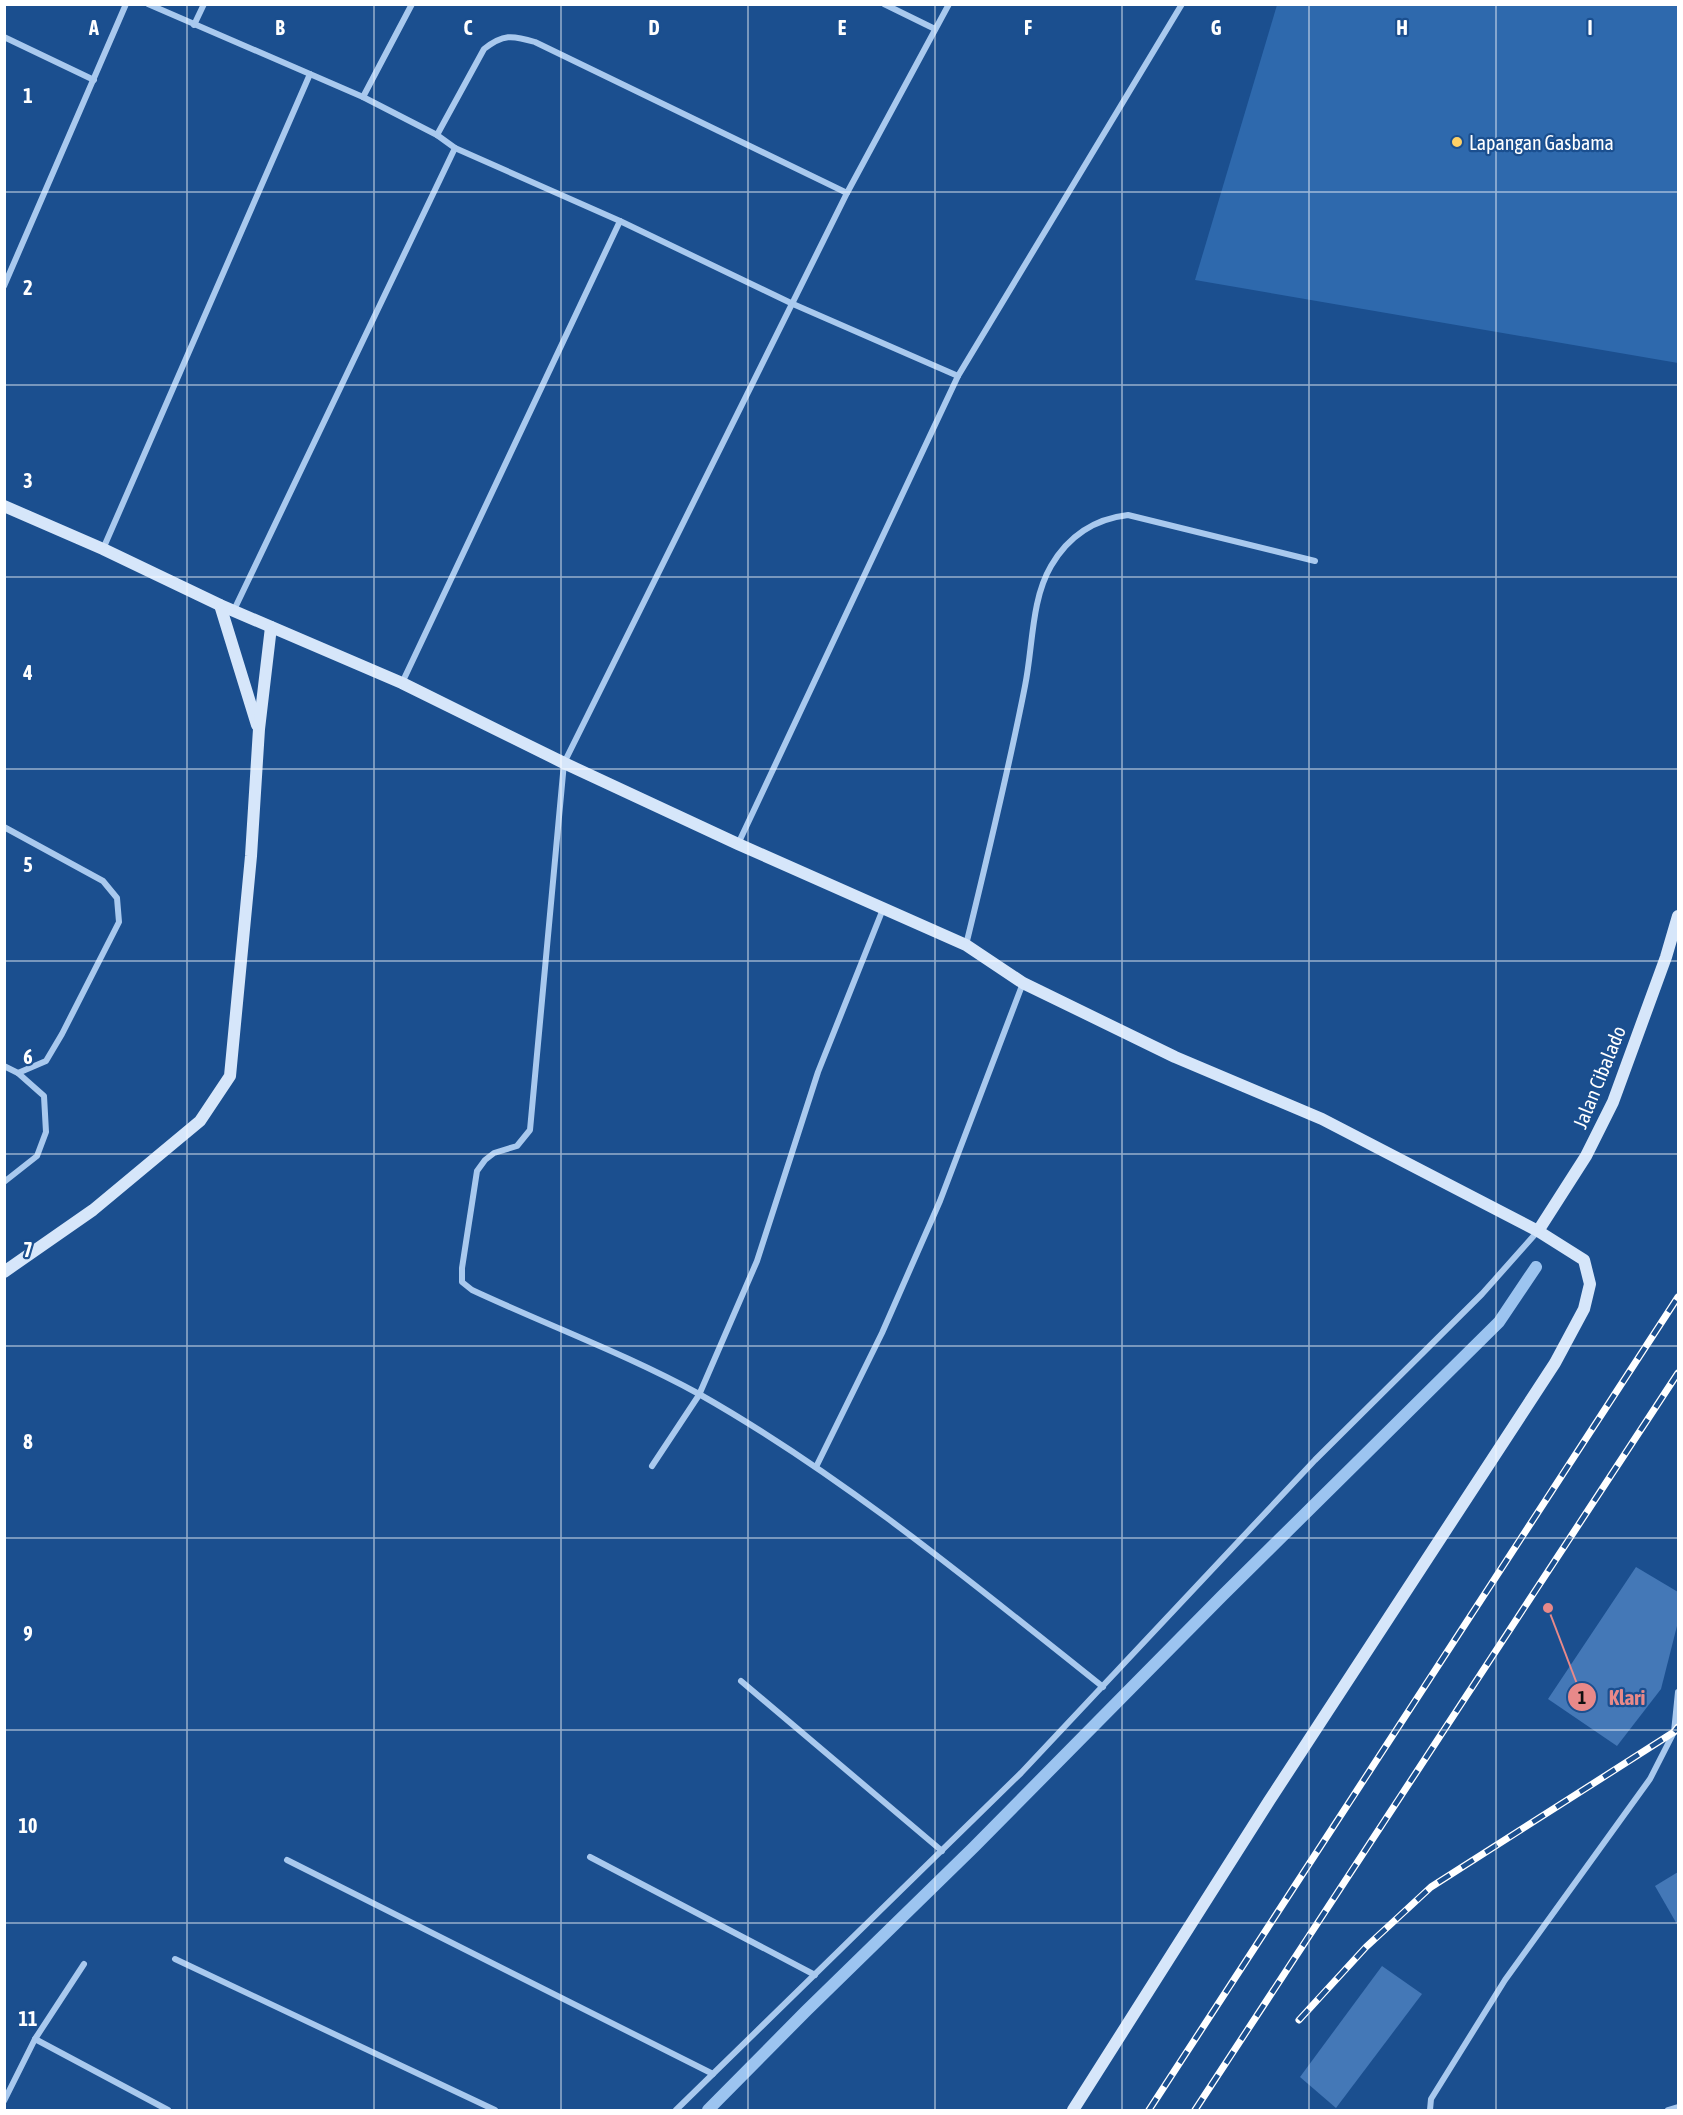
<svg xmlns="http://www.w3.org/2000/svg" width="1683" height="2115" viewBox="0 0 1683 2115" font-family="'Asap Condensed',sans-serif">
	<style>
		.grass { fill: #2e69ad }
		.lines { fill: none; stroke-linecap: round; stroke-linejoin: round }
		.stream { stroke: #9cc4f0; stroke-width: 12 }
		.building { fill: #4478b7 }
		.street { stroke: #a9c9ee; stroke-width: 6 }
		.secondary { stroke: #d6e6fa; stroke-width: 12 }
		.rail-casing { stroke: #fff; stroke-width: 7 }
		.rail { stroke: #1b4f8f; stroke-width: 4.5; stroke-dasharray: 14; stroke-linecap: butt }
		.grid { fill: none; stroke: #fff; stroke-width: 1.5; stroke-opacity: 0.55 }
		.poi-dot { fill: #ffd166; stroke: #1b4f8f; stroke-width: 2 }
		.labels { text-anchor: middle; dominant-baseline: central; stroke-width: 4.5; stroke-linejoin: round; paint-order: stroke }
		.poi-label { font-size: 20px; fill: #fff; stroke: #1b4f8f; text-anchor: start }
		.street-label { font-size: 20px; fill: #fff; stroke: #1b4f8f }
		.grid-label { font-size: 20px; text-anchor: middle; font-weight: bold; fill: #fff; stroke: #1b4f8f; stroke-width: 4.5; stroke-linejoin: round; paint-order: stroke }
		.leader { fill: none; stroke: #e88989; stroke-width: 2 }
		.callout-dot { fill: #e88989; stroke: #1b4f8f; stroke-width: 2 }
		.mark-label { font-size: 18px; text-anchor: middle; font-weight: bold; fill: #111 }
		.callout-label { font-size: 21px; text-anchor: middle; font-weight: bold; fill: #e88989; stroke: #1b4f8f; stroke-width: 4.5; stroke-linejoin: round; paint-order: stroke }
	</style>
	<rect width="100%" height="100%" fill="#1b4f8f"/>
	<polygon class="grass" points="1277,5 1678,5 1678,363 1195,280"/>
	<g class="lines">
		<polyline class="stream" points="708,2110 806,2011 974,1847 1222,1596 1499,1322 1536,1267"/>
	</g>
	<g class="building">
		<polygon points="1636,1567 1678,1592 1678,1622 1661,1689 1617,1746 1548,1699"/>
		<polygon points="1678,1872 1678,1926 1655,1886"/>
		<polygon points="1382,1966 1422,1994 1336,2108 1300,2077"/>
	</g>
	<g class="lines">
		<g class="street">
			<polyline points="148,4 363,97 437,135 455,148 620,221 793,304 958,376"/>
			<polyline points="884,4 935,29"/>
			<path d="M949,4l-102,189 -283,570 -34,367 -13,16 -23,7 -9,7 -8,11 -15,97v14l10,8c75,35 154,64 227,104 143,81 276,191 404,293"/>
			<polyline points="194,25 204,4"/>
			<polyline points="4,37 94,80"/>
			<polyline points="363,97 412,4"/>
			<path d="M437,135l47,-86c19,-15 28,-14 51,-7l312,151"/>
			<polyline points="4,286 126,4"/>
			<polyline points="103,549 310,74"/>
			<polyline points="234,610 455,148"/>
			<polyline points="402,683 620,221"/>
			<polyline points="4,827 103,881 117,898 119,922 62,1034 46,1061 18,1073 44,1096 46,1132 37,1156 4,1182"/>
			<polyline points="738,844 958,376 1182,4"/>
			<path d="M966,945c21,-86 42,-172 59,-259 8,-39 6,-86 26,-120 18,-31 43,-47 77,-51l187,46"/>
			<polyline points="4,1066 18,1073"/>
			<polyline points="652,1466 699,1395 757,1261 818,1072 883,909"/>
			<polyline points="816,1467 882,1333 940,1201 1023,983"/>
			<polyline points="741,1681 942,1851"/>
			<polyline points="590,1857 815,1975"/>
			<polyline points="287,1860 713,2074"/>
			<polyline points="175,1959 495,2110"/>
			<polyline points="35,2039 168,2110"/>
			<polyline points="4,2101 35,2039 84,1964"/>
			<polyline points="676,2110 1021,1773 1315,1460 1482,1294 1538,1231"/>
			<polyline points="1430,2110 1431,2099 1505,1980 1650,1779 1674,1732 1678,1692"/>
			<polyline points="1668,2110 1678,2107"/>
		</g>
		<g class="secondary">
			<polyline points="4,506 103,549 220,605 402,683 564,763 738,844 966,945 1023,983 1175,1057 1322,1119 1538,1231"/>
			<polyline points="220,605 257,725"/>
			<polyline points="4,1272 93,1210 200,1121 230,1076 251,856 259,729 271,627"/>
			<polyline points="1073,2110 1269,1801 1555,1363 1584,1309 1590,1284 1584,1260 1538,1231 1586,1156 1613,1102 1666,957 1678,916"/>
		</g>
		<defs>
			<g id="rail">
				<polyline points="1299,2020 1366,1947 1431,1887 1674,1732 1678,1727"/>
				<polyline points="1149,2110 1678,1297"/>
				<polyline points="1195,2110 1678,1373"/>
			</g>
		</defs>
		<use href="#rail" class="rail-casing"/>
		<use href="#rail" class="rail"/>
	</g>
	<path class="grid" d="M187,4v2106M374,4v2106M561,4v2106M748,4v2106M935,4v2106M1122,4v2106M1309,4v2106M1496,4v2106M4,192h1674M4,385h1674M4,577h1674M4,769h1674M4,961h1674M4,1154h1674M4,1346h1674M4,1538h1674M4,1730h1674M4,1923h1674"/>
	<circle class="poi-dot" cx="1457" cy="142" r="6"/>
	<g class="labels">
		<g class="poi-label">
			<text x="1469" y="142">Lapangan Gasbama</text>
		</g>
		<g class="street-label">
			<text transform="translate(1599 1077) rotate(-68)">Jalan Cibalado</text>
		</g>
	</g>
	<g class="grid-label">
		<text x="94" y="35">A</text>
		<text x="280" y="35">B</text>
		<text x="468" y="35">C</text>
		<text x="654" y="35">D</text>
		<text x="842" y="35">E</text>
		<text x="1028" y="35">F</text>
		<text x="1216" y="35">G</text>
		<text x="1402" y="35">H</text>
		<text x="1590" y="35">I</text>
		<text x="28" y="103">1</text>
		<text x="28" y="295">2</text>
		<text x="28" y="488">3</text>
		<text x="28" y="680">4</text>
		<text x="28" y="872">5</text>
		<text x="28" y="1064">6</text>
		<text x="28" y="1257">7</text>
		<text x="28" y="1449">8</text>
		<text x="28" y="1641">9</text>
		<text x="28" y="1833">10</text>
		<text x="28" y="2026">11</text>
	</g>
	<path class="leader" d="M1548 1608L1582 1697"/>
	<g class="callout-dot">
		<circle cx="1548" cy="1608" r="6"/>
		<circle cx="1582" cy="1697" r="15"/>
	</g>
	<g class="mark-label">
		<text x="1582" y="1704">1</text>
	</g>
	<g class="callout-label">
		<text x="1627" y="1705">Klari</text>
	</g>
	<rect width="1683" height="2115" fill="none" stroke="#ffffff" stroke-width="12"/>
</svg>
